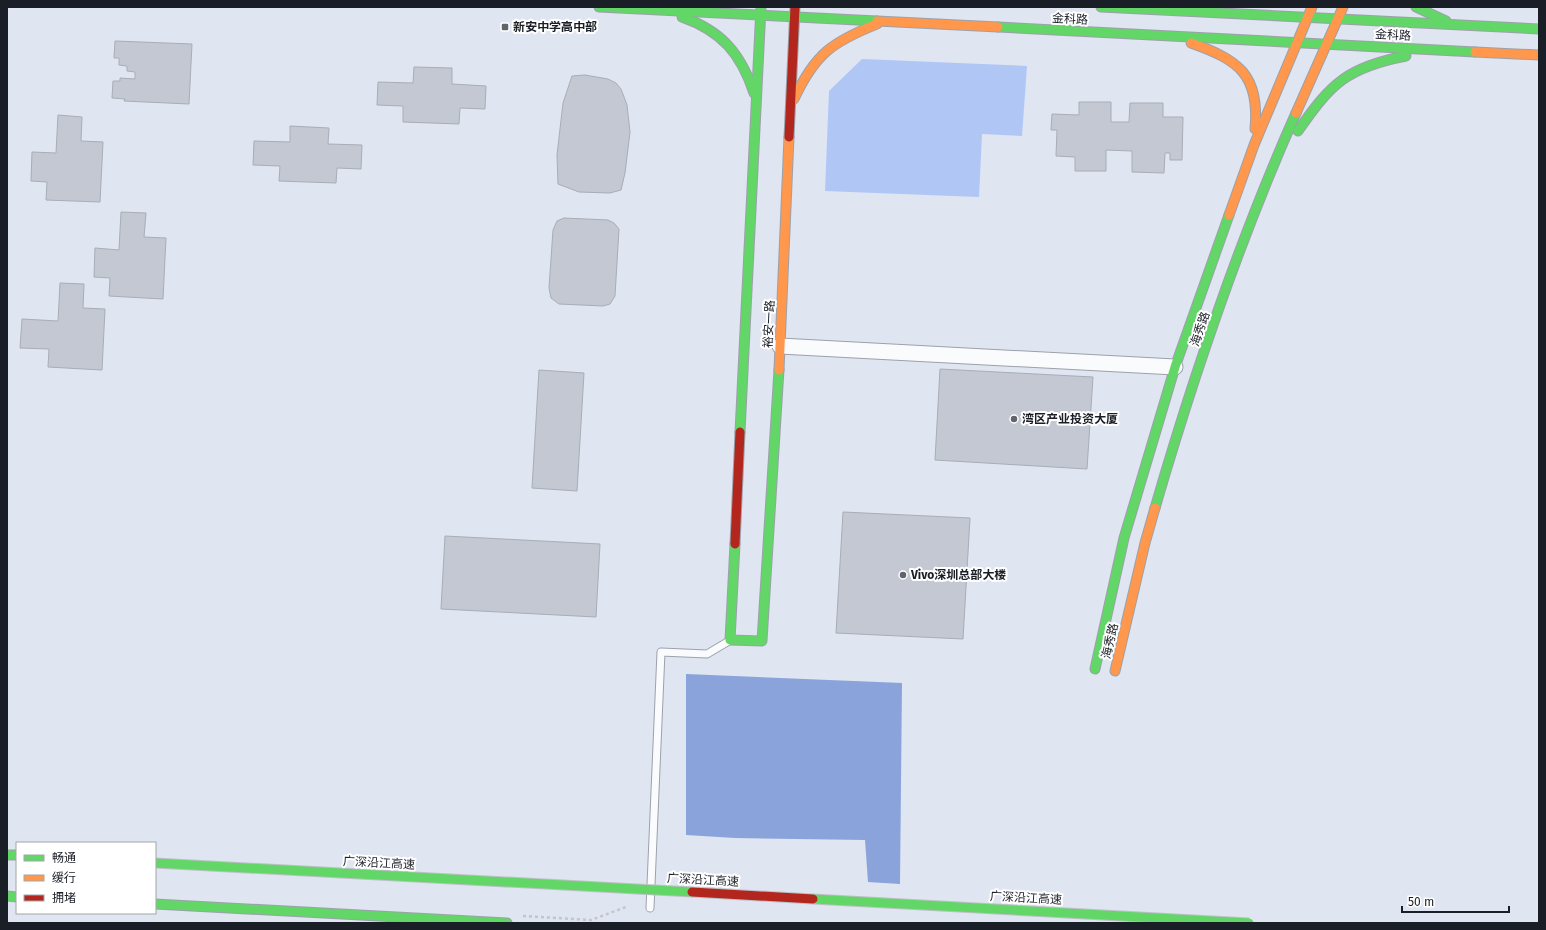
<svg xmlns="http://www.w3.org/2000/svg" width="1546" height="930" viewBox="0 0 1546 930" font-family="'Fira Sans','Noto Sans SC',sans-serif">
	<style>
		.forest { fill: #b0c6f5 }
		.water { fill: #8aa3da }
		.building { fill: #c4c8d2; stroke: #a8adb6 }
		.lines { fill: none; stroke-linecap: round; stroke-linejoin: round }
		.lane-casing { stroke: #9ca1aa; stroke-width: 9 }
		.street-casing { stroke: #9ca1aa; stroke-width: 17 }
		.fast-casing { stroke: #9ca1aa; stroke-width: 11 }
		.slow-casing { stroke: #9ca1aa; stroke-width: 11 }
		.jam-casing { stroke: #9ca1aa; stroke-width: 11 }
		.path { stroke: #c3c5cb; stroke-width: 2.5; stroke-dasharray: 3 3; stroke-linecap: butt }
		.lane { stroke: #fafbfd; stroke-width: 7 }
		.street { stroke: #fafbfd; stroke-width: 15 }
		.fast { stroke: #63d668; stroke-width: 9 }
		.slow { stroke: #ff974d; stroke-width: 9 }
		.jam { stroke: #b3261e; stroke-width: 9 }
		.fast-bridge-casing { stroke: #bdc0c6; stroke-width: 11; stroke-linecap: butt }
		.jam-bridge-casing { stroke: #bdc0c6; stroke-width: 11; stroke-linecap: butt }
		.fast-bridge { stroke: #63d668; stroke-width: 9 }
		.jam-bridge { stroke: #b3261e; stroke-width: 9 }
		.poi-dot { fill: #5f646d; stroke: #fff; stroke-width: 1.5 }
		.labels { text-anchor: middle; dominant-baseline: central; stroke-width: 4; stroke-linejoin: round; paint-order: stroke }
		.street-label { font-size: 12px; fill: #1a1e26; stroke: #fff }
		.poi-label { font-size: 12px; font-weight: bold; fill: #1a1e26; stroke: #fff; text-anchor: start }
	</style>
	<rect width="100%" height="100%" fill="#dfe5f1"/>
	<polygon class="forest" points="862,59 1027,66 1022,136 982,134 979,197 825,191 829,91"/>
	<polygon class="water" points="686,674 902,683 900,884 868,882 865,840 735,838 686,835"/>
	<g class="building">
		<polygon points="115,41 192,44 189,104 124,101 125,99 112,98 113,81 120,81 120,78 135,79 135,72 127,71 127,66 119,65 119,58 114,58"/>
		<polygon points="414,67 452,68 452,84 486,86 485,109 460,108 459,124 403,122 403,106 377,105 378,82 413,83"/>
		<polygon points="585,75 608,79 616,83 621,89 627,105 630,132 625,173 621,190 610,193 579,192 558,184 557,155 563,103 572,76"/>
		<polygon points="1079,102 1111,102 1111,122 1129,122 1130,103 1163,103 1163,117 1183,117 1182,160 1170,160 1170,153 1165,153 1164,173 1132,172 1132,151 1106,150 1106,171 1075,171 1075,157 1056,156 1057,130 1051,130 1052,114 1079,115"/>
		<polygon points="58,115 82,117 81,141 103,142 100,202 46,200 47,182 31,181 32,152 56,153"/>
		<polygon points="290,126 329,128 328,144 362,145 361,169 337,168 336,183 279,181 280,166 253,165 254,141 290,142"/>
		<polygon points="121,212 146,213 144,237 166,238 163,299 109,296 110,278 94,277 95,248 119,250"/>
		<polygon points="564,218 608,220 614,223 619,229 615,296 610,304 603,306 559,304 551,298 549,288 553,230 557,221"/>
		<polygon points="60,283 84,284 83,308 105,309 102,370 48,367 49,349 20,348 22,319 58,321"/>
		<polygon points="940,369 1093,377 1087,469 935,460"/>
		<polygon points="539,370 584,373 577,491 532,488"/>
		<polygon points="843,512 970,518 963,639 836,633"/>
		<polygon points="445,536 600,544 596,617 441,609"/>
	</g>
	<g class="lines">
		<defs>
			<polyline id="lane" points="650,908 661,652 707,654 729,641"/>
			<polyline id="street" points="780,346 1175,367"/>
			<g id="fast">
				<polyline points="599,7 877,21"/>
				<polyline points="1101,7 1539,29"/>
				<polyline points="1416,7 1446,21"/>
				<path d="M682,17c40,14 59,37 72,76"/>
				<polyline points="998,27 1475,52"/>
				<path d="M1298,131c33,-48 50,-64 108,-75"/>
				<polyline points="740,432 761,7"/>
				<path d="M1155,508c39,-134 84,-267 141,-395"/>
				<polyline points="735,544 730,640 762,641 779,370"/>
				<polyline points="1095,669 1124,538 1175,367 1229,215"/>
				<polyline points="7,855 17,855"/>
				<polyline points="7,896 17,897"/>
				<polyline points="155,904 507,923"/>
			</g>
			<g id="slow">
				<polyline points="877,21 998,27"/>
				<path d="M1191,43c48,17 69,32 64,86"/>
				<polyline points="1475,52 1539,55"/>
				<path d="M794,99c21,-45 38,-57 83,-75"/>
				<polyline points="1296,113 1343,7"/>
				<polyline points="1229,215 1254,145 1312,7"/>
				<polyline points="779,370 789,137"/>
				<polyline points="1115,671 1145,543 1155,508"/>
			</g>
			<g id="jam">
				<polyline points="789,137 795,7"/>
				<polyline points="735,544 740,432"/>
			</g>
		</defs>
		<use href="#lane" class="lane-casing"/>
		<use href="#street" class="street-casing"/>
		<use href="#fast" class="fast-casing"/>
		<use href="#slow" class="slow-casing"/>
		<use href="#jam" class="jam-casing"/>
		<polyline class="path" points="523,916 591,920 626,907"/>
		<use href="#lane" class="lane"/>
		<use href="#street" class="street"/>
		<use href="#fast" class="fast"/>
		<use href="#slow" class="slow"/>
		<use href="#jam" class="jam"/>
		<defs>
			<g id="fast-bridge">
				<polyline points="155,863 692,892"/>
				<polyline points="813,899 1249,923"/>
			</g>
			<polyline id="jam-bridge" points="692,892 813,899"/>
		</defs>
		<use href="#fast-bridge" class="fast-bridge-casing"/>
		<use href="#jam-bridge" class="jam-bridge-casing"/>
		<use href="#fast-bridge" class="fast-bridge"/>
		<use href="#jam-bridge" class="jam-bridge"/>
	</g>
	<g class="poi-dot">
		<rect x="501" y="23" width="8" height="8" rx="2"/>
		<circle cx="1014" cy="419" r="4"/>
		<circle cx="903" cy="575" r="4"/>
	</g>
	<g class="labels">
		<g class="street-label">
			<text transform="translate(1070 19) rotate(3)">金科路</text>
			<text transform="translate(1393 35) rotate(3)">金科路</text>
			<text transform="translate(769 324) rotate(-87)">裕安一路</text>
			<text transform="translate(1200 329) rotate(-71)">海秀路</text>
			<text transform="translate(1110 641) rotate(-77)">海秀路</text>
			<text transform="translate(379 863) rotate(3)">广深沿江高速</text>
			<text transform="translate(703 880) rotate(3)">广深沿江高速</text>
			<text transform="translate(1026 898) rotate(3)">广深沿江高速</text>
		</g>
		<g class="poi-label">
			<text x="513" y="27">新安中学高中部</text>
			<text x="1022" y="419">湾区产业投资大厦</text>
			<text x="911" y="575">Vivo深圳总部大楼</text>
		</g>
	</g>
	<rect width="1546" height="930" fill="none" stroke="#1a1e26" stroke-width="16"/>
	<rect x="16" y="842" width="140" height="72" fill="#ffffff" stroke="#a3a5a8"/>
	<rect x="24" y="855" width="20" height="6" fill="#63d668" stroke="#a3a5a8"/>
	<text x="52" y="862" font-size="12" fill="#1a1e26">畅通</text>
	<rect x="24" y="875" width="20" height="6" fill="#ff974d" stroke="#a3a5a8"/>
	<text x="52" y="882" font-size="12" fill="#1a1e26">缓行</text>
	<rect x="24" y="895" width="20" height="6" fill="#b3261e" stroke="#a3a5a8"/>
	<text x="52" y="902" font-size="12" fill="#1a1e26">拥堵</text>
	<path d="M1402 906v6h107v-6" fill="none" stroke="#1a1e26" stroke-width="2"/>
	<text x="1408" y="906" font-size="12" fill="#1a1e26" stroke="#ffffff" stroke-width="3" paint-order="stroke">50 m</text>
</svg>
